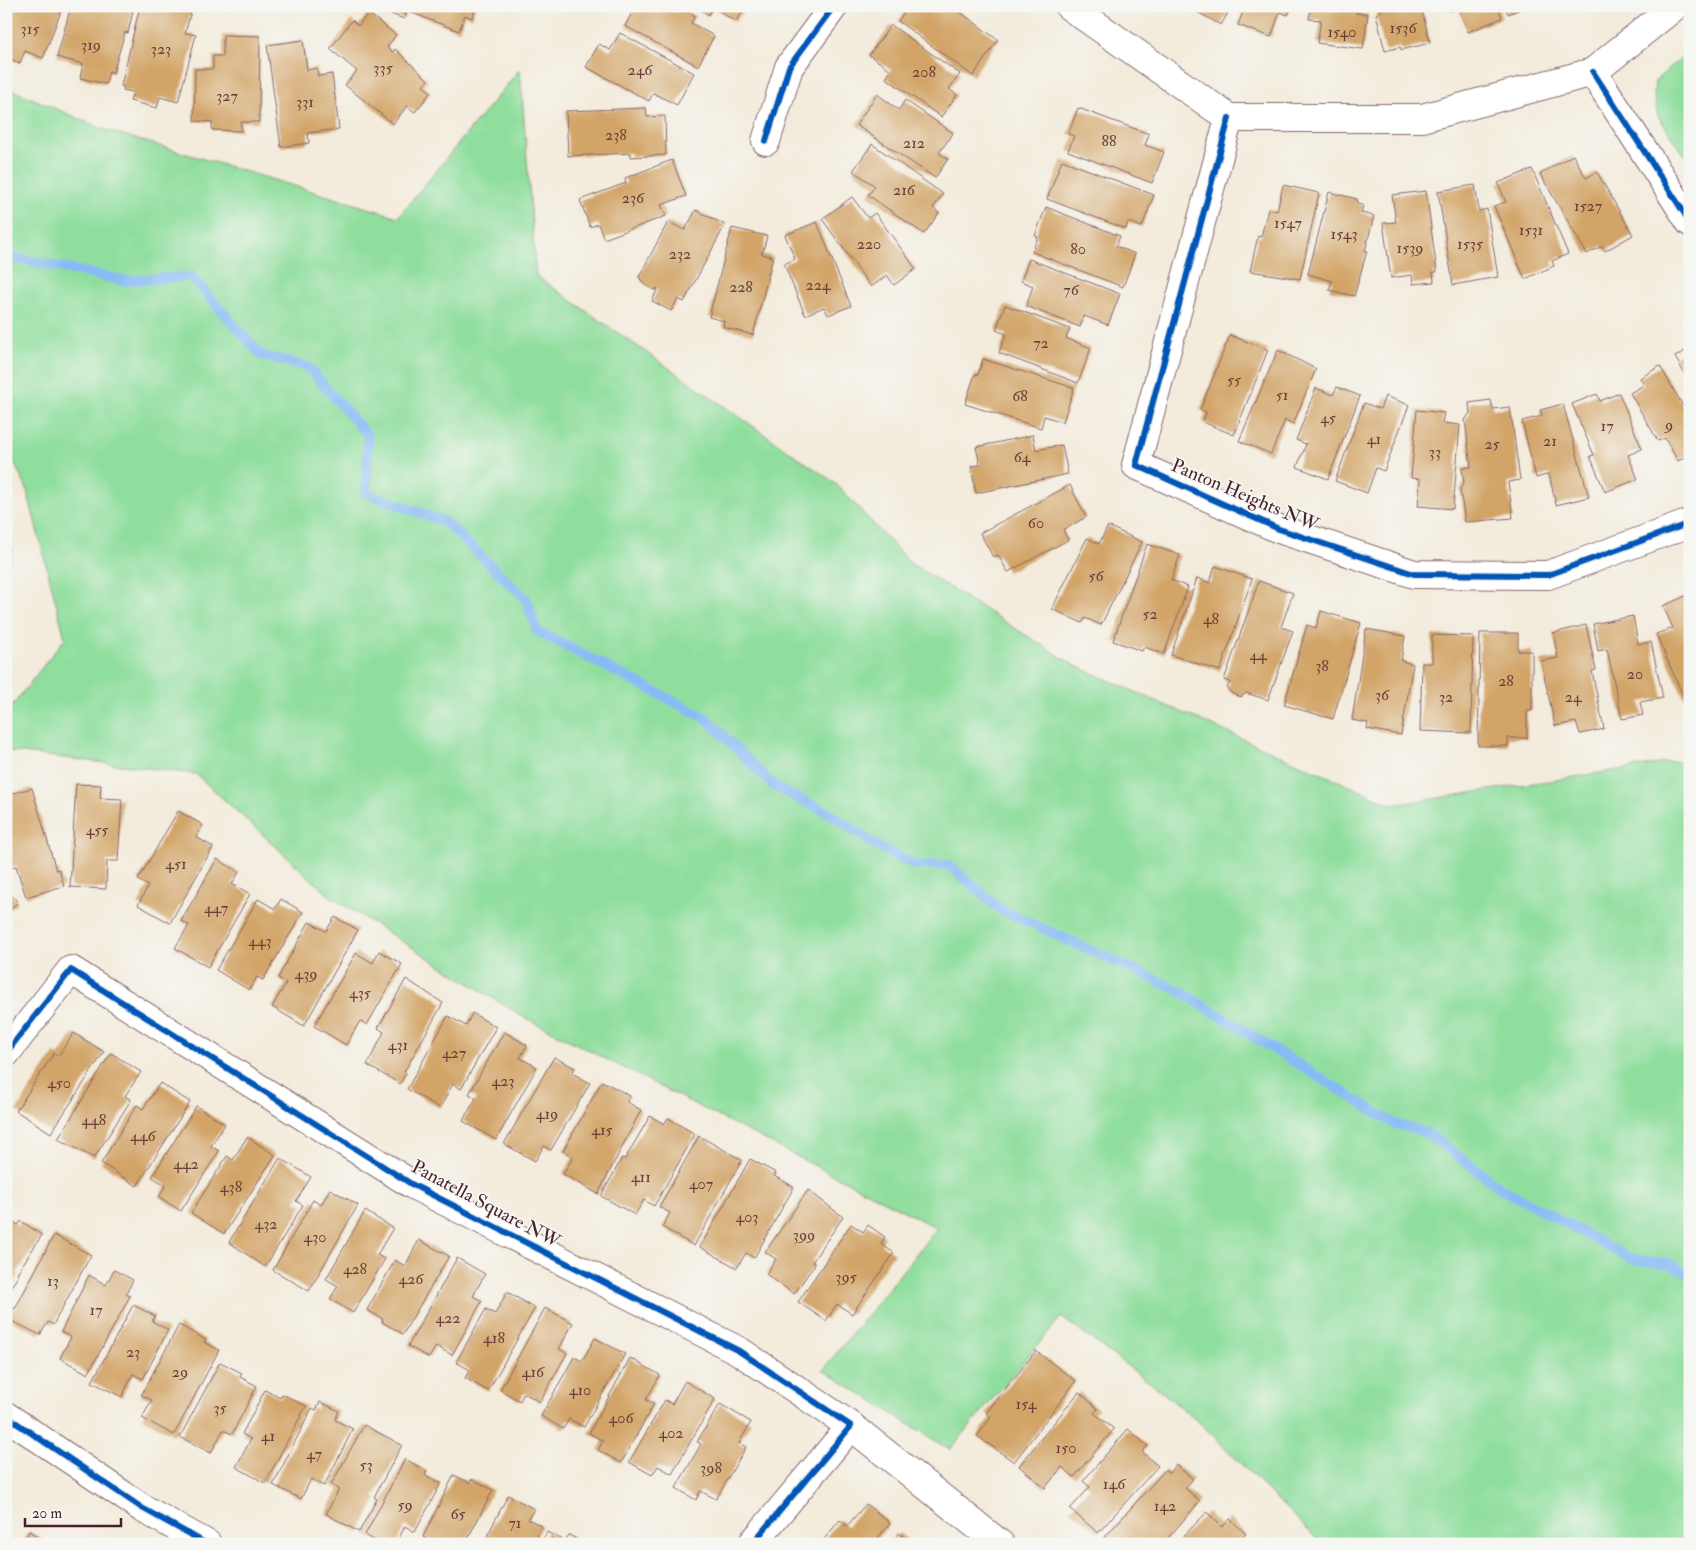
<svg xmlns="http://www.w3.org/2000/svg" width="1696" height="1550" viewBox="0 0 1696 1550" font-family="'IM FELL Double Pica',serif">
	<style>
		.green { fill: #8fde9d; stroke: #6c7e64 }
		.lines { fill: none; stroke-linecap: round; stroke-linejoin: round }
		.stream { stroke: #88baf5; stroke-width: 10 }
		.building { fill: #d2a467 }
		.minor-casing { stroke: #856669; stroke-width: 30 }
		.tertiary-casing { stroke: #856669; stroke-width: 30 }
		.minor { stroke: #fff; stroke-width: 28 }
		.tertiary { stroke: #fff; stroke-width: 28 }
		.cycleway-casing { stroke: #f6f6f2; stroke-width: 9 }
		.cycleway { stroke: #0057b8; stroke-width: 6 }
		.labels { text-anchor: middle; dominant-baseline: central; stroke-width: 4; stroke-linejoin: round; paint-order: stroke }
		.number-label { font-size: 16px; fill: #6c403a }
		.street-label { font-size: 19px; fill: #4a1f2b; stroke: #f6f6f2 }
	</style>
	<rect width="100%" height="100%" fill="#f6f6f2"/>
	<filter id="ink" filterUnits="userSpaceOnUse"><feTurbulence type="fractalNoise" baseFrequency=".02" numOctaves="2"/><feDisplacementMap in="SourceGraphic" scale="10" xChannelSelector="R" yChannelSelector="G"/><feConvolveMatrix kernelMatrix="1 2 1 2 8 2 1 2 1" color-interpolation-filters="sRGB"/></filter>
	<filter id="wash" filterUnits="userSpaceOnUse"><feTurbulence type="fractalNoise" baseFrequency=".0096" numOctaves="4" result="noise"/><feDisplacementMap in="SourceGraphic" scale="20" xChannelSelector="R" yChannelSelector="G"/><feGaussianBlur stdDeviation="1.12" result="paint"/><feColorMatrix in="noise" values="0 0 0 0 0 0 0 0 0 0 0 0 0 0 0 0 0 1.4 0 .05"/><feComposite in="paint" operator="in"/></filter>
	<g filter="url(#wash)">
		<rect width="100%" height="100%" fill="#f3ebdb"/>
		<g class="green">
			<polygon points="1690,50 1690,163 1658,116 1654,95 1655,81"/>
			<polygon points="520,69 536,276 835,483 910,563 1074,665 1393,805 1690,759 1690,1544 1322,1544 1202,1425 1160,1390 1061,1317 950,1450 823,1370 937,1228 520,1015 331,897 196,774 6,751 6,714 65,638 26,487 6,446 6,87 103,129 398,217"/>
		</g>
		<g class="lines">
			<polyline class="stream" points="6,256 126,281 191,276 261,355 308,367 368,436 366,493 445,522 527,600 537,631 706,718 775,787 831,814 875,845 915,865 949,865 1000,909 1180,991 1395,1124 1427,1133 1501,1188 1631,1259 1669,1264 1690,1274"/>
		</g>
		<g id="blocks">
			<g class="building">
				<polygon points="6,6 63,6 43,58 25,51 20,63 6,58"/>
				<polygon points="71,6 134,6 128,33 125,32 113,73 109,71 106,84 80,78 83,64 57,57"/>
				<polygon points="140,6 192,8 185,33 196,35 178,102 160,97 157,108 130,101 133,92 123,90 124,87 121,86"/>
				<polygon points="370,6 476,6 472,18 465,15 459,31 407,11 404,19"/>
				<polygon points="624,6 678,6 695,16 691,23 714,36 698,66 625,26 633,11"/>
				<polygon points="696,6 747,6 735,22 714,7 708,15"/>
				<polygon points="909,6 952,6 998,40 973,76 898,21"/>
				<polygon points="1186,6 1232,6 1221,25"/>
				<polygon points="1245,6 1292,6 1288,15 1280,12 1271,37 1238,25"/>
				<polygon points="1311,6 1357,6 1356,13 1368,14 1363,49 1317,43 1321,20 1309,19"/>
				<polygon points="1379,6 1421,6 1430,43 1401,50 1400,47 1385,51 1376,14 1380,12"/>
				<polygon points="1447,6 1498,6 1502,18 1468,32 1458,8 1450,11"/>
				<polygon points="1504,6 1528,6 1508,14"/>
				<polygon points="368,13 396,35 387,47 393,52 395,49 428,80 423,86 431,92 415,112 407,106 393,124 345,85 357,71 330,49 352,20 358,26"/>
				<polygon points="891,25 960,74 949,89 957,95 941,117 886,78 891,70 869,55"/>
				<polygon points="620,33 694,73 677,105 653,93 649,101 586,67 599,44 610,50"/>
				<polygon points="223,35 260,36 259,122 241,122 241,131 212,130 212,122 194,121 195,69 213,69 213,56 223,56"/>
				<polygon points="303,40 307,70 317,68 318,76 332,74 339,129 308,133 309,143 281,147 267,45"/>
				<polygon points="877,94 899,110 905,100 953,133 939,153 948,159 935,178 856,125"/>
				<polygon points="646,108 647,117 665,116 666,155 631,157 631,153 568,156 566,111"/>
				<polygon points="1078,108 1149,134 1145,145 1164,152 1152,183 1068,151 1074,136 1068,134"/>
				<polygon points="872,144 943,194 933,208 939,213 924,234 868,195 875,186 853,171"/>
				<polygon points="1573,155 1586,178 1597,172 1633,235 1605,251 1602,246 1587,254 1540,174"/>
				<polygon points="672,160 686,196 661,205 666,216 604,239 598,224 590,227 580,200 626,183 625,178"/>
				<polygon points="1062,160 1154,195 1142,227 1128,222 1126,229 1047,199"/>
				<polygon points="1532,169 1568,254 1552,261 1554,266 1525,279 1494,206 1506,202 1498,183"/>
				<polygon points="1283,185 1319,193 1300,279 1250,271 1258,236 1261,237 1268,209 1277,211"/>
				<polygon points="1475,185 1479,211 1487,209 1498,277 1453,285 1438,191"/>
				<polygon points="1426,191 1437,272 1433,272 1434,282 1413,284 1412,275 1391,278 1383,223 1396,222 1392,195"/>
				<polygon points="1329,192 1357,199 1357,204 1363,205 1361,213 1374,216 1365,251 1367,251 1354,296 1329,290 1332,281 1308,274"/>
				<polygon points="852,197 868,218 875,213 916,269 894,285 887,275 871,287 822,219"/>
				<polygon points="1046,207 1120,236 1116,246 1135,254 1123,287 1032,252 1038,237 1035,236"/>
				<polygon points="696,210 725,225 684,302 678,299 671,311 652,301 658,288 654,290 644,284 639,277 668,222 685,230"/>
				<polygon points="817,222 851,306 828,315 824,307 805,315 784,264 795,259 785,235"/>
				<polygon points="732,228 767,236 762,254 773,257 753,335 723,327 724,321 709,317"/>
				<polygon points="1029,259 1120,294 1108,325 1084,316 1080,327 1026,306 1033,286 1021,281"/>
				<polygon points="1005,305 1070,329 1066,338 1091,348 1078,383 999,353 1006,334 996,330"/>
				<polygon points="1230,335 1268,350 1234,435 1203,422 1206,412 1200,410"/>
				<polygon points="1690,348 1690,383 1675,357"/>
				<polygon points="1278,350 1316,369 1293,424 1285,420 1271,454 1239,441"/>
				<polygon points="983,359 1074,388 1063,422 1044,416 1041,428 965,404 975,374 978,375"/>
				<polygon points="1660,366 1683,406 1686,405 1690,412 1690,454 1678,461 1665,438 1658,441 1630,393 1644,385 1640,378"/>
				<polygon points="1337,387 1360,396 1328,479 1297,467 1306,444 1296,440 1316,388 1333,395"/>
				<polygon points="1619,393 1642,449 1628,455 1638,479 1605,492 1590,456 1594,455 1572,404 1597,394 1600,401"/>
				<polygon points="1385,396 1409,405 1384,471 1376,468 1367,493 1335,481 1364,403 1380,409"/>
				<polygon points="1491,400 1493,409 1510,407 1520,480 1508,482 1513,518 1465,522 1460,489 1464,483 1462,468 1471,467 1465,420 1470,413 1469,403"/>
				<polygon points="1563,404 1589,497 1556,505 1549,474 1536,478 1522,421 1542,416 1540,410"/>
				<polygon points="1417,410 1444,413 1442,423 1460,425 1453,509 1418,506 1420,479 1411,478"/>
				<polygon points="1033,435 1036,450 1062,445 1068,474 976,493 971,466 980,465 976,447"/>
				<polygon points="1070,485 1086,517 1063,530 1068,540 1008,572 998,555 993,557 980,533"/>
				<polygon points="1108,526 1142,542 1101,625 1085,618 1082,623 1052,609 1087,538 1099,544"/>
				<polygon points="6,539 9,539 8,567 6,567"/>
				<polygon points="1147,544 1180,555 1171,580 1188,587 1164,654 1144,647 1142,651 1113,641"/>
				<polygon points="1215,566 1252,579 1220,671 1171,655 1197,578 1210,583"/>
				<polygon points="1259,581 1293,593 1281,627 1293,631 1268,700 1246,693 1241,697 1231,693 1227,688 1230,682 1224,680"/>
				<polygon points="1690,594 1690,695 1684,698 1656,634 1673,628 1663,606"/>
				<polygon points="1321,611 1361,623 1333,719 1284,705 1307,625 1316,628"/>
				<polygon points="1633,616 1638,644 1651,642 1663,698 1640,702 1643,715 1622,719 1607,649 1598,651 1593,624"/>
				<polygon points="1586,625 1596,670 1592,671 1604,729 1580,734 1576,722 1555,726 1541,661 1558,658 1553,633"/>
				<polygon points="1366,629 1405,636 1401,661 1413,664 1401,735 1367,729 1368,723 1352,720"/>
				<polygon points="1480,633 1518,633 1518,651 1532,651 1532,711 1527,711 1527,738 1508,738 1508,746 1478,746"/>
				<polygon points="1432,635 1473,636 1471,733 1420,731 1422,663 1432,663"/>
				<polygon points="76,784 101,785 100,798 122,799 118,861 107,861 106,889 70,887"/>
				<polygon points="32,788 56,870 59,869 64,886 26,897 16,866 8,868 6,863 6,795"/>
				<polygon points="178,811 203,825 196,837 213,847 170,923 138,905 148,886 138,880"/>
				<polygon points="217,859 239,872 232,884 250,894 208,967 175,948 189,925 181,921"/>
				<polygon points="6,890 18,902 6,913"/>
				<polygon points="258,899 275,909 281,899 303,912 263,980 257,977 249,990 216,970"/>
				<polygon points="335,917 358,930 304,1026 272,1007 286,983 278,978 309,922 326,931"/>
				<polygon points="379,951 402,964 367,1025 360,1021 346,1045 314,1026 356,953 373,963"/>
				<polygon points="406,979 443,1003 404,1072 406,1073 400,1084 367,1065 384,1032 378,1028"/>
				<polygon points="472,1013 496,1027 461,1089 453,1084 440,1108 407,1089 448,1016 466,1026"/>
				<polygon points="504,1032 527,1045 520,1058 537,1067 496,1140 463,1121 476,1098 469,1094"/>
				<polygon points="74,1033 104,1052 51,1133 16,1111 54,1053 58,1056"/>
				<polygon points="111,1053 141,1072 125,1096 131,1100 94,1158 58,1139"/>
				<polygon points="554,1057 575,1068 572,1073 590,1083 551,1150 544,1146 535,1161 504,1144"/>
				<polygon points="602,1081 630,1096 627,1102 641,1110 598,1194 563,1174 573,1157 563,1151"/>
				<polygon points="160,1083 190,1102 137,1186 101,1163 137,1105 143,1109"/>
				<polygon points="196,1106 225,1124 211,1146 219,1151 181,1211 159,1197 166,1185 152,1177"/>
				<polygon points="650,1116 664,1124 668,1118 695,1134 654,1206 644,1200 635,1215 601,1196 622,1158 625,1159"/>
				<polygon points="699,1136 742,1160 694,1246 662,1227 670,1213 659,1207"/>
				<polygon points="247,1137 275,1155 224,1234 191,1213 227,1156 233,1160"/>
				<polygon points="280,1158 311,1177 296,1201 303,1205 265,1267 229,1242"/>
				<polygon points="750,1159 776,1173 774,1176 794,1187 754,1258 746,1253 737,1268 700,1247"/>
				<polygon points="330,1189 358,1205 309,1291 273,1270 313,1200 321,1205"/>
				<polygon points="808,1190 843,1217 812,1262 815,1264 794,1294 766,1274 776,1259 765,1252"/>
				<polygon points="365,1211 393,1228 377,1255 385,1259 353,1313 330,1299 338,1286 326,1279"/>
				<polygon points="6,1217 18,1225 21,1221 42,1235 17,1273 19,1275 6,1294"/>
				<polygon points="851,1224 863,1232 868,1225 885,1237 881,1244 894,1253 852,1314 837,1304 826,1321 798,1302"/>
				<polygon points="54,1235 91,1255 53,1325 48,1322 40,1335 6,1318 12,1307 15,1309"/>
				<polygon points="419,1240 449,1256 403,1334 382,1322 383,1319 367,1310 395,1260 405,1266"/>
				<polygon points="457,1258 485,1274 473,1296 482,1301 452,1355 436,1346 429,1358 408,1346"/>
				<polygon points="114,1270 133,1280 126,1294 130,1296 88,1374 60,1358 71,1337 61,1332 89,1275 106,1285"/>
				<polygon points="507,1292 535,1308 488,1391 465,1378 470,1370 456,1362 486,1309 495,1314"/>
				<polygon points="133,1305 155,1316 152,1321 168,1330 143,1379 133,1374 122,1397 92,1382"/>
				<polygon points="545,1308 573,1323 559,1349 567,1353 540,1402 524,1393 520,1401 500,1390"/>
				<polygon points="179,1325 206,1340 204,1342 219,1350 174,1435 142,1418 152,1400 141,1395"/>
				<polygon points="595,1338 625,1354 584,1427 569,1419 563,1429 541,1416 574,1357 582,1361"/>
				<polygon points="1036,1351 1076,1381 1014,1462 977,1436 991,1417 986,1413"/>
				<polygon points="630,1358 660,1375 646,1400 654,1404 621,1463 598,1450 603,1441 589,1433"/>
				<polygon points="220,1362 242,1373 240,1377 257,1386 232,1434 223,1430 211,1453 180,1437"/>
				<polygon points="685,1381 715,1399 672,1474 658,1466 652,1475 629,1462 665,1400 672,1404"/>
				<polygon points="265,1390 280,1398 282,1394 306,1406 265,1483 236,1467 251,1439 242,1434"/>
				<polygon points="1079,1392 1098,1409 1094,1413 1114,1429 1074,1477 1062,1467 1045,1488 1019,1466"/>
				<polygon points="320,1402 339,1411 335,1420 353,1429 324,1486 311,1479 301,1499 273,1485 312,1408 316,1410"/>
				<polygon points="720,1404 751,1422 739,1443 746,1447 716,1499 700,1491 696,1500 676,1488 701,1444 697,1442"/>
				<polygon points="364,1425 402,1445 374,1497 377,1499 359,1532 326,1514 339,1489 331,1485"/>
				<polygon points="1128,1429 1148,1446 1142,1452 1158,1466 1098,1533 1070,1509 1090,1487 1083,1481"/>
				<polygon points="405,1459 427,1471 425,1475 441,1483 415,1532 405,1526 396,1544 382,1544 365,1535"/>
				<polygon points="1176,1465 1193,1479 1185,1488 1200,1501 1163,1544 1111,1544 1104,1538 1165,1470 1169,1473"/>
				<polygon points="454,1475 470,1483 472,1479 493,1490 465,1544 427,1544 429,1540 423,1537"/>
				<polygon points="508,1495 534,1509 528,1519 542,1526 533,1544 483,1544"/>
				<polygon points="866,1504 890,1523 873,1544 820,1544 840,1520 847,1526"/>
				<polygon points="1207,1512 1222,1527 1230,1519 1246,1534 1238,1542 1240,1544 1176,1544"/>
				<polygon points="29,1531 44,1540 53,1544 21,1544"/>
				<polygon points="547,1532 565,1541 569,1535 585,1544 541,1544"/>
				<polygon points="899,1533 912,1544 891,1544"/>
			</g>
		</g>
	</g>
	<g filter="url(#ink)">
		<use href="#blocks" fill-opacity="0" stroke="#856669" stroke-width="1"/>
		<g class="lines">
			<defs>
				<g id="minor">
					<polyline points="1593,72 1690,222"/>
					<polyline points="1229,118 1136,465 1279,529 1414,574 1548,575 1690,523"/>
					<polyline points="766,141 789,67 834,6"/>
					<polyline points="6,1053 71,970 413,1185 739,1351 851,1426 752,1544"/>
					<polyline points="6,1416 142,1508 207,1544"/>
					<polyline points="851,1426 1000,1544"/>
				</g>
				<polyline id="tertiary" points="1069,6 1229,118 1422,118 1593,72 1675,6"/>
			</defs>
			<use href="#minor" class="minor-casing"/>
			<use href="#tertiary" class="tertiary-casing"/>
			<use href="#minor" class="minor"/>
			<use href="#tertiary" class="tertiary"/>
			<defs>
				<g id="cycleway">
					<polyline points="1593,72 1690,222"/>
					<polyline points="1229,118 1136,465 1279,529 1414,574 1548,575 1690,523"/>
					<polyline points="766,141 789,67 834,6"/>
					<polyline points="6,1053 71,970 413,1185 739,1351 851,1426 752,1544"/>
					<polyline points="6,1416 142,1508 207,1544"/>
				</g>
			</defs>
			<use href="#cycleway" class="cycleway-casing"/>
			<use href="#cycleway" class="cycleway"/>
		</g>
	</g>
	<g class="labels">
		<g class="number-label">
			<text x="1403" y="28">1536</text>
			<text x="30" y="29">315</text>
			<text x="1342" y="32">1540</text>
			<text x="91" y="45">319</text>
			<text x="161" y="49">323</text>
			<text x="383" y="68">335</text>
			<text x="640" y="70">246</text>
			<text x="924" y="72">208</text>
			<text x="227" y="96">327</text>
			<text x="305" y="102">331</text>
			<text x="616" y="135">238</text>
			<text x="1109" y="141">88</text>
			<text x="914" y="143">212</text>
			<text x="904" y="190">216</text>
			<text x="633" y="198">236</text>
			<text x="1588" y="206">1527</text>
			<text x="1288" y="223">1547</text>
			<text x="1531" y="230">1531</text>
			<text x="1344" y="234">1543</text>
			<text x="869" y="244">220</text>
			<text x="1470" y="244">1535</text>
			<text x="1410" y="248">1539</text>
			<text x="1078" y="249">80</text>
			<text x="680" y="254">232</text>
			<text x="818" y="285">224</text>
			<text x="741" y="287">228</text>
			<text x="1071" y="290">76</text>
			<text x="1041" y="343">72</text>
			<text x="1234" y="380">55</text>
			<text x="1282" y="395">51</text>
			<text x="1020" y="396">68</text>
			<text x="1328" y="418">45</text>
			<text x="1669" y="425">9</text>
			<text x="1607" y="426">17</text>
			<text x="1374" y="439">41</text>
			<text x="1550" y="441">21</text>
			<text x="1492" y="444">25</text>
			<text x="1435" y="452">33</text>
			<text x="1022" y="457">64</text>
			<text x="1036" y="523">60</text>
			<text x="1096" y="576">56</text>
			<text x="1150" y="614">52</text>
			<text x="1211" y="619">48</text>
			<text x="1258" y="655">44</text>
			<text x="1322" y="666">38</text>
			<text x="1635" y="674">20</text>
			<text x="1506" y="681">28</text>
			<text x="1382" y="695">36</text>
			<text x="1446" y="697">32</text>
			<text x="1573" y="697">24</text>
			<text x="97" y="830">455</text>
			<text x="176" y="864">451</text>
			<text x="216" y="908">447</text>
			<text x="260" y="941">443</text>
			<text x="306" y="974">439</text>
			<text x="360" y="993">435</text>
			<text x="398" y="1045">431</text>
			<text x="454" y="1053">427</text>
			<text x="503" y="1081">423</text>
			<text x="59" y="1083">450</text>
			<text x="547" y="1114">419</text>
			<text x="94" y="1120">448</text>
			<text x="602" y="1130">415</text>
			<text x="143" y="1136">446</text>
			<text x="186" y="1164">442</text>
			<text x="641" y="1177">411</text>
			<text x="701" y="1184">407</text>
			<text x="231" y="1187">438</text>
			<text x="747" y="1217">403</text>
			<text x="266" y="1224">432</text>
			<text x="804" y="1235">399</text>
			<text x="315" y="1237">430</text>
			<text x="355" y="1269">428</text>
			<text x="846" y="1277">395</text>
			<text x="411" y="1279">426</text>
			<text x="53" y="1281">13</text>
			<text x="96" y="1310">17</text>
			<text x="448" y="1318">422</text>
			<text x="494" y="1338">418</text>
			<text x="133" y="1352">23</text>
			<text x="180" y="1372">29</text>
			<text x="533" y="1372">416</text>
			<text x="580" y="1390">410</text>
			<text x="1026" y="1404">154</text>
			<text x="220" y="1408">35</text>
			<text x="621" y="1418">406</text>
			<text x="671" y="1433">402</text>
			<text x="268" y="1436">41</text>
			<text x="1066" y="1448">150</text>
			<text x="314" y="1454">47</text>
			<text x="366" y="1465">53</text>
			<text x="711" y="1468">398</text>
			<text x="1114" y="1484">146</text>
			<text x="405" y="1505">59</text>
			<text x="1165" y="1506">142</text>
			<text x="458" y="1514">65</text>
			<text x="515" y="1523">71</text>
		</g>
		<g class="street-label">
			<text transform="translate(1245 495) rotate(23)">Panton Heights NW</text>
			<text transform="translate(486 1204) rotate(28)">Panatella Square NW</text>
		</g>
	</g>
	<rect width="1696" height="1550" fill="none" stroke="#f6f6f2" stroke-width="25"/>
	<path d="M25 1518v8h96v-8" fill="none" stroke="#4a1f2b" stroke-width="2.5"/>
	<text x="32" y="1518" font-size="15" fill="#4a1f2b" stroke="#f6f6f2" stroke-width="4" paint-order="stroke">20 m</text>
</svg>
